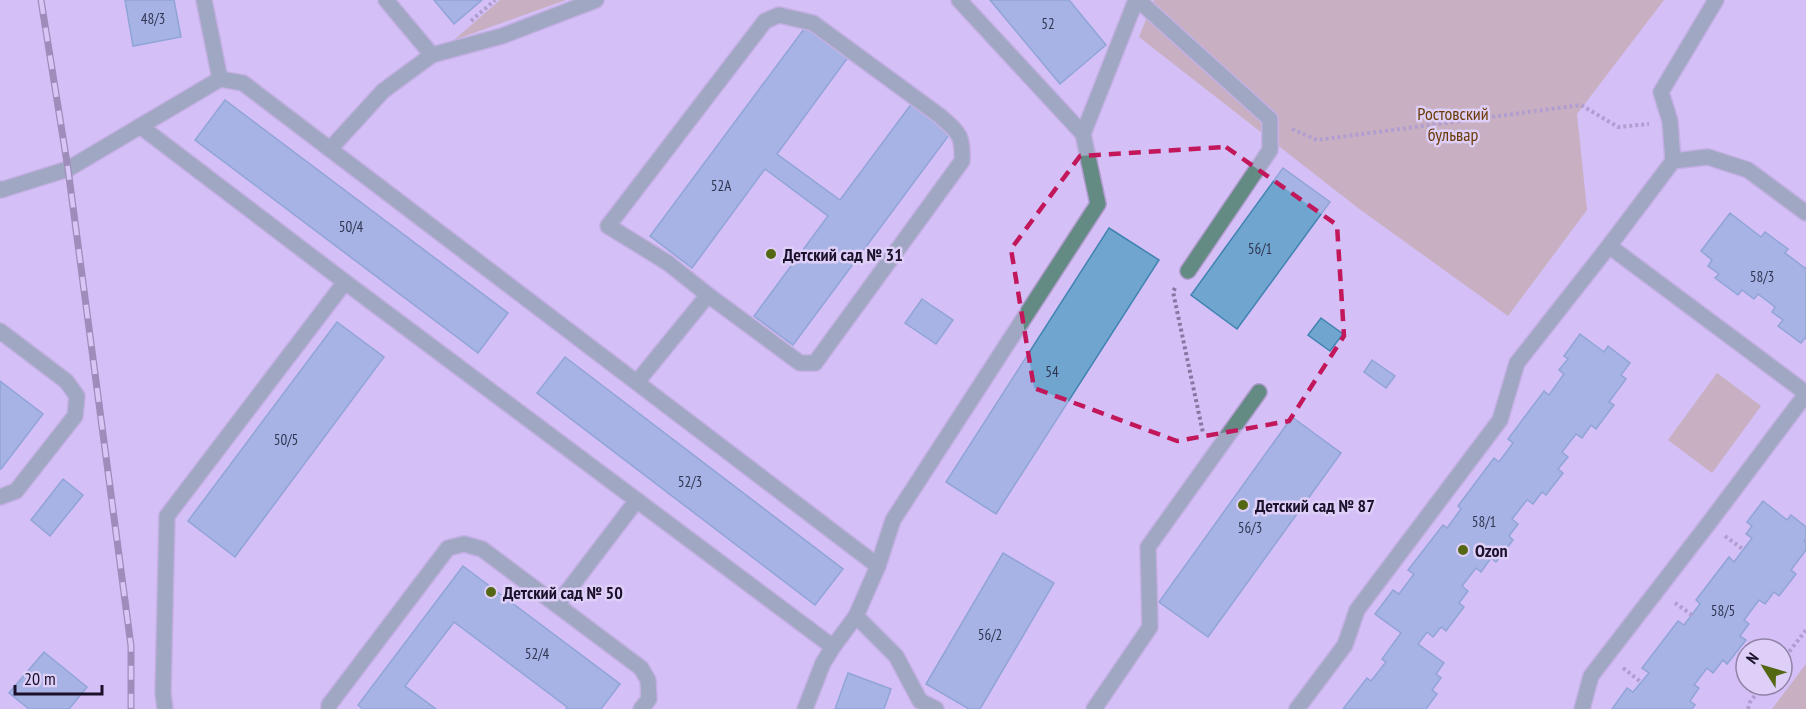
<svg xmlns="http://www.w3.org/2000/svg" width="1806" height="709" viewBox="0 0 1806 709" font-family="'PT Sans Narrow',sans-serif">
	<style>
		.green { fill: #bb9c82 }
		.building { fill: #6fa5ce; stroke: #4183b2; stroke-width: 1.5 }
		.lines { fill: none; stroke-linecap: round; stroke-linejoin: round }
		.minor-casing { stroke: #af9ccd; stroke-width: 18 }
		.path { stroke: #8877a2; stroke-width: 4; stroke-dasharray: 3 3; stroke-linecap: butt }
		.minor { stroke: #638a83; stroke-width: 15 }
		.rail-casing { stroke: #5e4f73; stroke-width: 7 }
		.rail { stroke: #decff9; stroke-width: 4.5; stroke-dasharray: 14; stroke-linecap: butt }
		.marked { fill: none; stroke: #c2185b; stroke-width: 4.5; stroke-dasharray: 12 8; stroke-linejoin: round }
		.poi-dot { fill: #546813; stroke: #decff9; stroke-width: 2 }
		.labels { text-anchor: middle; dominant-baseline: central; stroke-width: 5; stroke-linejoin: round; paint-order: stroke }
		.number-label { font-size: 15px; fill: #313653 }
		.park-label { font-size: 18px; fill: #6a3b04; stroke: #decff9 }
		.poi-label { font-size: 18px; font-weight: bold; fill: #1c112a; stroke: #decff9; text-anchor: start }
	</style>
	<rect width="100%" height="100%" fill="#d4bff6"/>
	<g class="green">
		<polygon points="500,0 566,0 454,40"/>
		<polygon points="1154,0 1664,0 1577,114 1587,210 1508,316 1358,208 1139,37"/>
		<polygon points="1717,373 1761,406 1712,473 1668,440"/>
		<polygon points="1806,664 1806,709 1772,709"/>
	</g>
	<g class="building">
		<polygon points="125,0 174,0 181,37 133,46"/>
		<polygon points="434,0 482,0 454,24"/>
		<polygon points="990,0 1069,0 1106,45 1060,84"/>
		<polygon points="807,25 849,56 777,154 840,200 912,103 952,131 793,345 754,316 828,216 765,169 692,268 650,236"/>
		<polygon points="225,100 508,313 478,353 195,140"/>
		<polygon points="1283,168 1330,202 1237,329 1191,295"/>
		<polygon points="1730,213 1761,237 1765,232 1788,249 1785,253 1805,268 1806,267 1806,339 1805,338 1801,343 1778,326 1783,320 1772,312 1775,307 1758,294 1754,299 1742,290 1738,295 1715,278 1719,274 1708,266 1712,260 1701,251"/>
		<polygon points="1109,228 1159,260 996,514 946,482"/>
		<polygon points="922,299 953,320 936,344 905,323"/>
		<polygon points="1321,318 1343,334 1330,351 1308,335"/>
		<polygon points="337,322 384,357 235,557 188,521"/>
		<polygon points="1580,334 1604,352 1608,346 1630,363 1621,375 1626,379 1609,402 1614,405 1596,429 1591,425 1582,438 1576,434 1562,452 1568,457 1558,469 1563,473 1546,495 1542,492 1533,504 1527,500 1512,519 1518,524 1509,536 1513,540 1496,562 1491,558 1481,572 1476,568 1462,586 1468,591 1459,603 1464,607 1446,631 1441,627 1433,637 1427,632 1418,644 1444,663 1436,674 1441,678 1432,690 1437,694 1426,709 1343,709 1367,678 1371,681 1386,662 1382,659 1401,633 1375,614 1393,590 1399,594 1414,574 1408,570 1443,525 1447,528 1461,509 1458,506 1494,458 1499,462 1513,443 1508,439 1544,391 1549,395 1564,374 1559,370 1568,359 1564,356"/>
		<polygon points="565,357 843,569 815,605 537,393"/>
		<polygon points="1372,360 1395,376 1386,388 1364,372"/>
		<polygon points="0,381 43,414 1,469 0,469"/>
		<polygon points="1292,417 1341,453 1208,637 1159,602"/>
		<polygon points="63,479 83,495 50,536 31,520"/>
		<polygon points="1763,501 1787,520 1791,515 1806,527 1806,539 1804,541 1806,543 1806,550 1791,570 1796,574 1779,596 1774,592 1765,604 1759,600 1744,620 1749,624 1740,636 1746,640 1727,664 1723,660 1713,673 1707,668 1694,685 1699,688 1690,701 1695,705 1692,709 1612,709 1627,688 1633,692 1649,673 1642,668 1678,621 1684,625 1700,604 1696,600 1729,557 1734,562 1752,538 1746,534 1752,526 1747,522"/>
		<polygon points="1003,553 1054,583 980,709 969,709 926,684"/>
		<polygon points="463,566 620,684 601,709 566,709 567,707 454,622 405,686 436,709 363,709 358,705"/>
		<polygon points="44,652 87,687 69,709 29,709 9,693"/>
		<polygon points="848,673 891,689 884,709 835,709"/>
	</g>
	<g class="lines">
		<defs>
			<g id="minor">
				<polyline points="204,0 220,79"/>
				<polyline points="386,0 432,55"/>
				<polyline points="959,0 1083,134"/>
				<polyline points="1138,0 1270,119 1270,150 1188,271"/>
				<polyline points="140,126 345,282 833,647"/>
				<polyline points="330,149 383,91 432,55 502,36 596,0"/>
				<polyline points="1673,161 1708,157 1748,170 1806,213"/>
				<polyline points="0,189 1,190 68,169 220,79 243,83 878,566"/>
				<polyline points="1609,246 1806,393"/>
				<polyline points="0,331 66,381 77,396 75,416 16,491 0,497"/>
				<path d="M637,382l71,-87 92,68h15l147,-202c1,-26 -3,-28 -22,-45l-127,-93 -34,-8 -14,6 -157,205 60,37 40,32"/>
				<polyline points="557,605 637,500"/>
				<polyline points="856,616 896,656 920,701 936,709"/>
				<polyline points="165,709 163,693 167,516 345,282"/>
				<polyline points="329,709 329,705 448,548 464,544 482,549 641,668 648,680 649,699 641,709"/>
				<polyline points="805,709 823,663 833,647 856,616 878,566 893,520 1098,204 1083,134 1136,0"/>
				<polyline points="1094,709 1150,627 1148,547 1259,392"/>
				<polyline points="1297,709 1345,645 1357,610 1500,420 1517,363 1609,246 1673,161 1670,121 1661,92 1716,0"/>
				<polyline points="1582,709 1591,676 1709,523 1806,394"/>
			</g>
		</defs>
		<use href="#minor" class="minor-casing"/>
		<g class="path">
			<polyline points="471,21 495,0"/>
			<polyline points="1292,129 1317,140 1581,105 1618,127 1649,124"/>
			<polyline points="1175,288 1173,292 1203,433"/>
			<polyline points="1725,536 1744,550"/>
			<polyline points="1675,603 1692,615"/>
			<polyline points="1782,661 1806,630"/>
			<polyline points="1623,668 1641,682"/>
			<polyline points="1748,709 1750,702 1763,685"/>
		</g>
		<use href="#minor" class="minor"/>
		<defs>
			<polyline id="rail" points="41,0 68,169 131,646 131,709"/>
		</defs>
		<use href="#rail" class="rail-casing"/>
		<use href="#rail" class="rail"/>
	</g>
	<path d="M0 0H1806V709H0ZM1226,147l111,78 7,111 -55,85 -112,20 -143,-53 -23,-139 69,-93z" fill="#d4bff6" fill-opacity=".55" fill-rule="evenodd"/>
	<path class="marked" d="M1226,147l111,78 7,111 -55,85 -112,20 -143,-53 -23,-139 69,-93z"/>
	<g class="poi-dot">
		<circle cx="771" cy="254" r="6"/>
		<circle cx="1243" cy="505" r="6"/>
		<circle cx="1463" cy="550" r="6"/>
		<circle cx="491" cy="592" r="6"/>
	</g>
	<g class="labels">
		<g class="number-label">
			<text x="153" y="18">48/3</text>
			<text x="1048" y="23">52</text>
			<text x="721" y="185">52А</text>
			<text x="351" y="226">50/4</text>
			<text x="1260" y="248">56/1</text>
			<text x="1762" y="276">58/3</text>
			<text x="1052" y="371">54</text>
			<text x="286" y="439">50/5</text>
			<text x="690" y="481">52/3</text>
			<text x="1484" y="521">58/1</text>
			<text x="1250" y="527">56/3</text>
			<text x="1723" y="610">58/5</text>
			<text x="990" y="634">56/2</text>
			<text x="537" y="653">52/4</text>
		</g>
		<g class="park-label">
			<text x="1453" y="113">Ростовский<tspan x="1453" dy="21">бульвар</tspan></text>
		</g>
		<g class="poi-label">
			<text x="783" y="254">Детский сад № 31</text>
			<text x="1255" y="505">Детский сад № 87</text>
			<text x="1475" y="550">Ozon</text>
			<text x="503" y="592">Детский сад № 50</text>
		</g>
	</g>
	<g transform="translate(1764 667) rotate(307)"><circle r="28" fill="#decff9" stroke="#9083a6" stroke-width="1.5"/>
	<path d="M0-4.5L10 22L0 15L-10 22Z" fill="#546813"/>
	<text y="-9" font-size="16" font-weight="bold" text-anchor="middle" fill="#1c112a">N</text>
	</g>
	<path d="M15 685v9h87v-9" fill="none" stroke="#1c112a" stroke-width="3"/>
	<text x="24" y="685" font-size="18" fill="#1c112a" stroke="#decff9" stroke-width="4.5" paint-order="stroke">20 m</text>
</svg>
